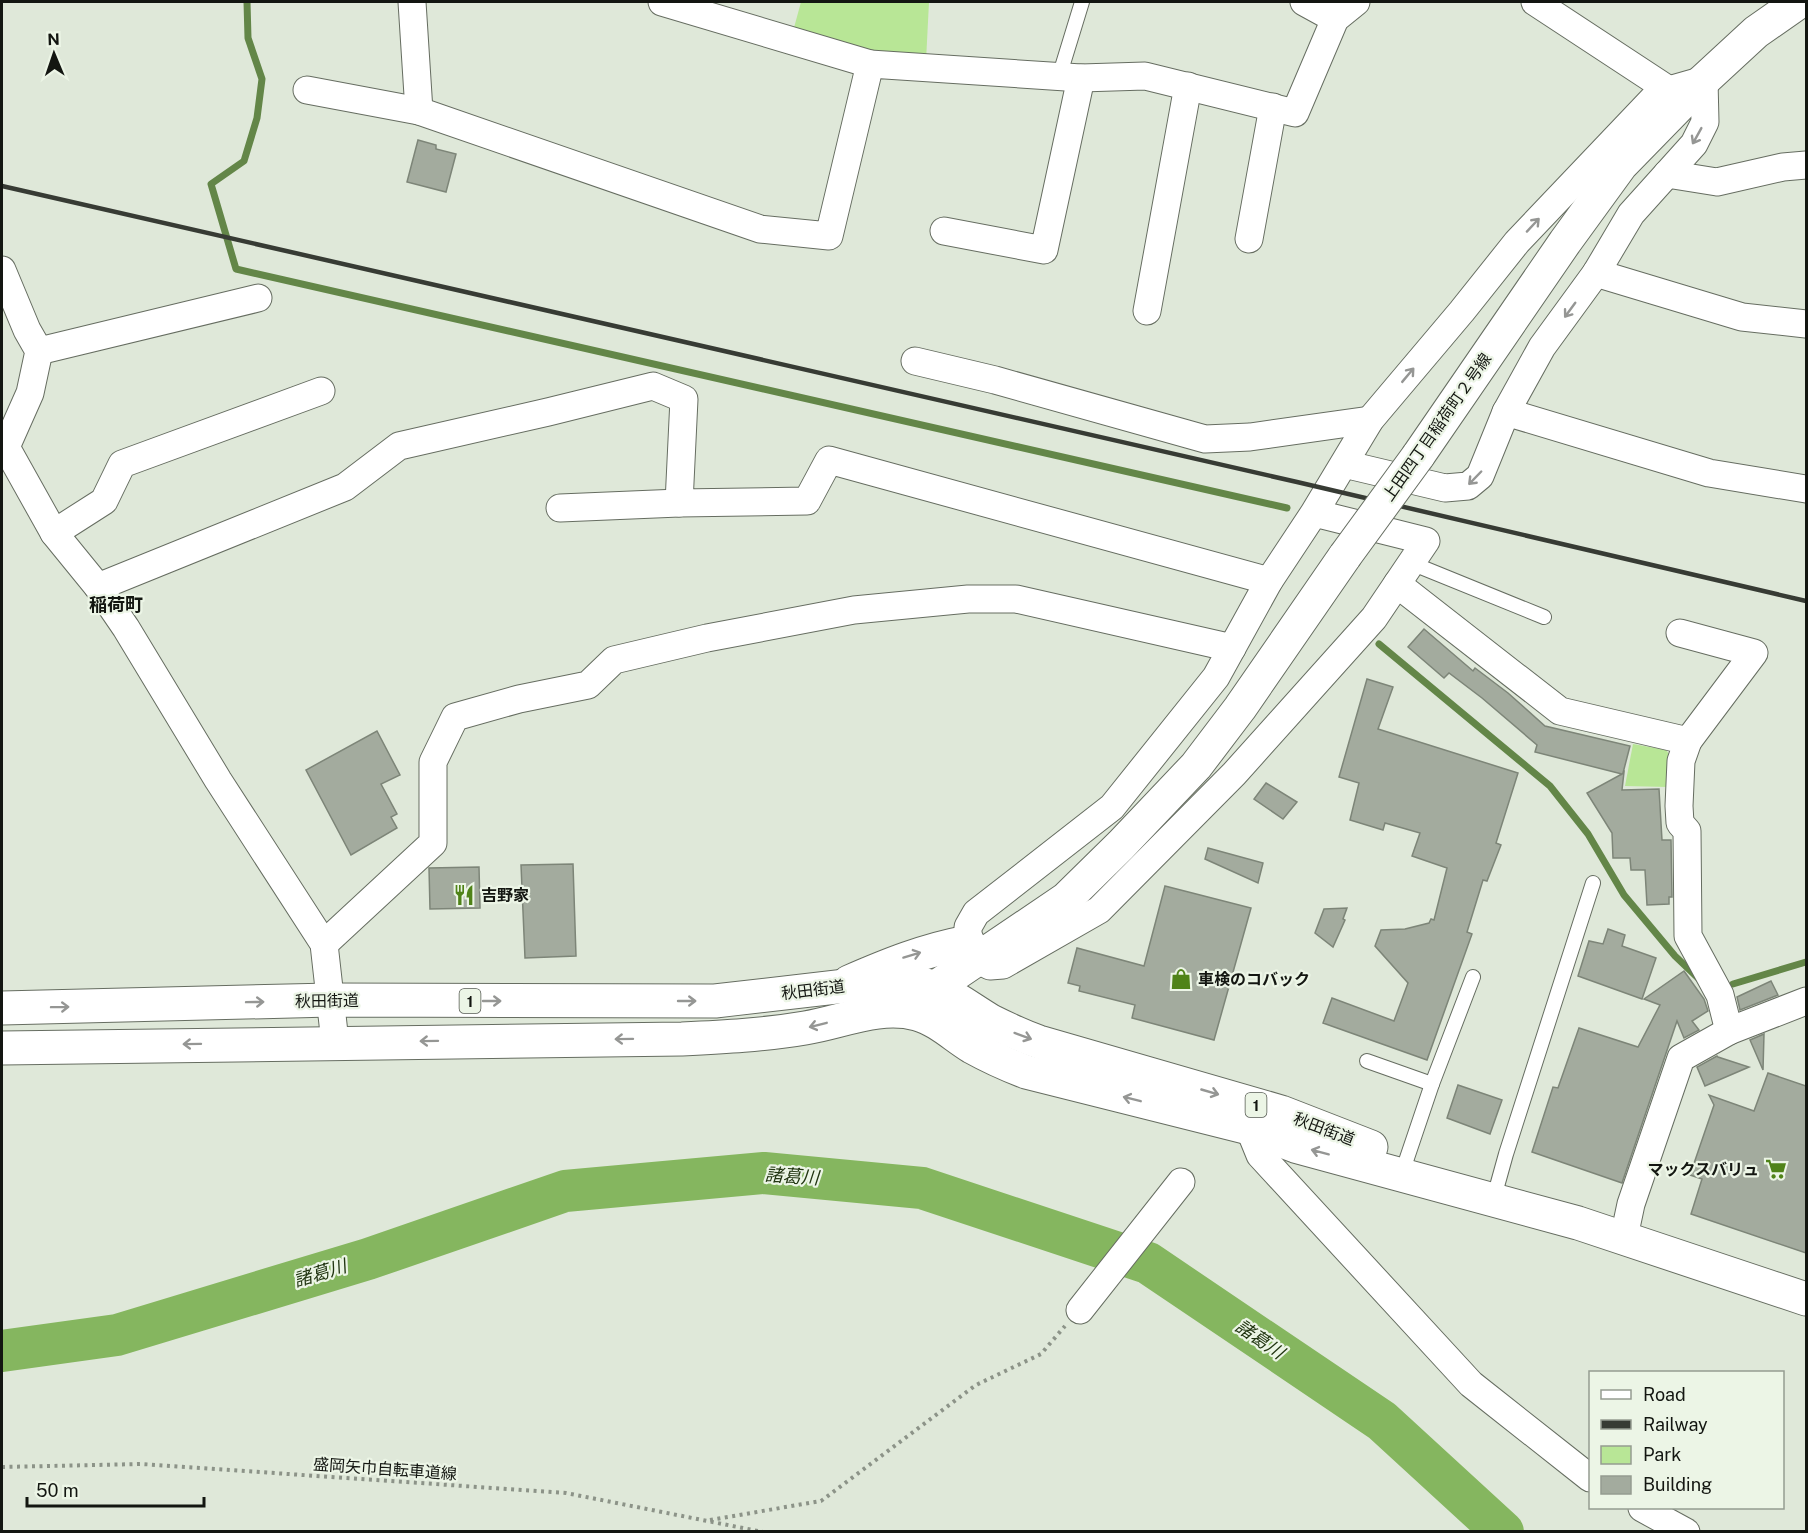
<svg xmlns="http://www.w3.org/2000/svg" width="1808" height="1533" viewBox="0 0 1808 1533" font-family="'Public Sans','Noto Sans JP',sans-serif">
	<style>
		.green { fill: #b8e696 }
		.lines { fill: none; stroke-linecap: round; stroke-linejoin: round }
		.stream { stroke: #638648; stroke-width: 7 }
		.river { stroke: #85b65f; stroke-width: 42 }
		.building { fill: #a3ab9e; stroke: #7d8578; stroke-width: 1.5 }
		.lane-casing { stroke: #666d61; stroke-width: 16 }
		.street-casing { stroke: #666d61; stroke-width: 29 }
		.secondary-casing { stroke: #666d61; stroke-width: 35 }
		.primary-casing { stroke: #666d61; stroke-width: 35 }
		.path { stroke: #8c9388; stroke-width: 4; stroke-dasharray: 3 4.5; stroke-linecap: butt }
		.lane { stroke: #fff; stroke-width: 14 }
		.street { stroke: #fff; stroke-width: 27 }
		.secondary { stroke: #fff; stroke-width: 33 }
		.primary { stroke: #fff; stroke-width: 33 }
		.rail { stroke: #373b34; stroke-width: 4.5 }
		.secondary-bridge-casing { stroke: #666d61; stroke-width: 35; stroke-linecap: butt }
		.secondary-bridge { stroke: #fff; stroke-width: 33 }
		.oneway { stroke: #959694 }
		.labels { text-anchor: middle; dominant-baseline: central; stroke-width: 4.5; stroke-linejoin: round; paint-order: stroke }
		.shield { fill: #ecf5e6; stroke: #545951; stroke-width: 1.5 }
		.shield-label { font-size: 15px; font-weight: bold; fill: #131611 }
		.street-label { font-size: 16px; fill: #131611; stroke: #ecf5e6 }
		.poi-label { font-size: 16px; font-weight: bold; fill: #131611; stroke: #ecf5e6; text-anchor: start }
		.neighbourhood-label { font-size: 18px; font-weight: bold; fill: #131611; stroke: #ecf5e6 }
		.water-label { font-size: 18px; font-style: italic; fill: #213511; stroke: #ecf5e6 }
	</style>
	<rect width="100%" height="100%" fill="#dfe8d9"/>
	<g class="green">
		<polygon points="801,2 929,2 926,61 872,59 792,35"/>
		<polygon points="1633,744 1666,750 1669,754 1668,787 1625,786"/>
	</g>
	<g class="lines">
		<g class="stream">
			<polyline points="247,2 248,38 262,79 257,118 244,161 211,184 236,269 1287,508"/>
			<polyline points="1379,644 1550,786 1588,834 1624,895 1675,956 1698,978"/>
			<polyline points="1733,984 1806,962"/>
		</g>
		<polyline class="river" points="2,1351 117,1335 368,1259 565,1191 764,1173 922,1188 1148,1263 1382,1421 1503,1532"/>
	</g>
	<g class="building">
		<polygon points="418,140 436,145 436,149 456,154 446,192 407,182"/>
		<polygon points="1424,629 1473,671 1475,668 1508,693 1545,726 1630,746 1623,773 1624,772 1622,790 1659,789 1662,840 1671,840 1672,897 1669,897 1669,904 1647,905 1645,870 1631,870 1630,858 1613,858 1612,833 1587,793 1622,774 1535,752 1537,745 1482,698 1449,673 1444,678 1408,647"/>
		<polygon points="1367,679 1393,687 1378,729 1518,773 1496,843 1501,845 1487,881 1483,880 1467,932 1472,934 1427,1060 1323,1023 1332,998 1394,1021 1408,983 1375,946 1381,930 1405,929 1429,923 1431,919 1434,920 1447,868 1412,856 1420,833 1385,823 1383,830 1350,820 1359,783 1339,777"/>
		<polygon points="377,731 400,775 381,784 397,814 391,817 397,828 351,855 306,770"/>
		<polygon points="1266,783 1297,802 1283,819 1254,799"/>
		<polygon points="1208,848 1263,863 1258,883 1205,859"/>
		<polygon points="573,864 576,956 525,958 521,865"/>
		<polygon points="479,867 480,908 430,909 429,868"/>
		<polygon points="1165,886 1251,908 1214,1040 1132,1018 1135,1005 1079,991 1080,986 1068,983 1077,948 1144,966"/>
		<polygon points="1347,908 1343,919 1345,920 1333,947 1315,933 1324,909"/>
		<polygon points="1608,929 1625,935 1622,946 1656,958 1642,999 1578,976 1589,941 1603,944"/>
		<polygon points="1684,971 1704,999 1708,1011 1692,1021 1699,1030 1684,1038 1677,1021 1622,1183 1532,1152 1553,1087 1558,1088 1579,1028 1638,1047 1660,1005 1644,999"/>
		<polygon points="1771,981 1778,995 1740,1010 1737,997"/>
		<polygon points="1764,1034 1763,1070 1750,1040"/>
		<polygon points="1717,1056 1718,1057 1749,1067 1705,1086 1697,1067"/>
		<polygon points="1768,1073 1806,1086 1806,1253 1691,1214 1702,1179 1690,1175 1714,1105 1709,1095 1754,1111"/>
		<polygon points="1458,1085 1502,1100 1490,1134 1447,1118"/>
	</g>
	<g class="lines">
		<defs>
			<g id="lane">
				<polyline points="1059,77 1082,2"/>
				<polyline points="1411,563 1544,617"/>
				<polyline points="1367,1061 1432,1084 1406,1161"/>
				<polyline points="1432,1084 1473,977"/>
				<polyline points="1496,1190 1506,1154 1593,883"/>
			</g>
			<g id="street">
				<polyline points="412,2 419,111 760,229 829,236 870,64 1081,78 1145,76 1295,113 1335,19 1356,2"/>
				<polyline points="662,2 870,64"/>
				<polyline points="1304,2 1335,19"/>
				<polyline points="1535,2 1669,90"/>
				<polyline points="307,90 419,111"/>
				<polyline points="1667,174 1717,182 1783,167 1806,165"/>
				<polyline points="944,231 1044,250 1081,78"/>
				<polyline points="1249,239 1273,107"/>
				<polyline points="2,270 27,330 39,351 30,393 6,447 2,449"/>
				<polyline points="1596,273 1742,317 1806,324"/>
				<polyline points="1147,311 1188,86"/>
				<polyline points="39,351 258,298"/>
				<polyline points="915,361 995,380 1205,439 1250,437 1370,420"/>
				<polyline points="1506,412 1709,473 1806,489"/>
				<polyline points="6,447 54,533 98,587 126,628 218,780 324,944 335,1042"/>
				<polyline points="560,508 679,503"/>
				<polyline points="1314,513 1426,541 1374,618 1234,774 1099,910 1003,965 990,966 977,959 968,942 968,927 976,913 1112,807 1216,677 1269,581 1314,513 1370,420 1462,311 1517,242 1653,99 1669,90 1704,80 1705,122 1694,144 1631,214 1596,273 1542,347 1506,412 1480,476 1468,486 1445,488 1344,464"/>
				<polyline points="54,533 104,501 122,464 321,391"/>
				<polyline points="1397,584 1560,711 1688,741 1754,653 1680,633"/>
				<polyline points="98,587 345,487 399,446 548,412 653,386 684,399 679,503 807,501 829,460 1269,581"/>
				<polyline points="1688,741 1681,761 1679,806 1680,823 1687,831 1688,936 1720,995 1729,1031 1806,1001"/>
				<polyline points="324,944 433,843 433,762 455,717 519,699 588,685 614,660 707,638 854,610 968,599 1016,599 1232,648"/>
				<polyline points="1249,1128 1260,1155 1471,1384 1590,1478"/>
				<polyline points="1624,1237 1631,1204 1681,1058 1729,1031"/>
				<polyline points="1080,1310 1181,1182"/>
				<polyline points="1642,1508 1686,1532"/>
			</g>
			<g id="secondary">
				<polyline points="1418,456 1565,242 1621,165 1704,80 1756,32 1799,2"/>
				<path d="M849,982c39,-17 76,-32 119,-40"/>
				<polyline points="912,1000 936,987 1066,899 1121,845 1196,766 1240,708 1345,556"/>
			</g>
			<g id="primary">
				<path d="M2,1008l329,-8 384,1 182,-21c41,2 61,21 94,41 16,8 31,15 48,21l242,70 90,35"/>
				<path d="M2,1048l680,-9c41,-2 82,-4 123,-11 37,-6 74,-24 112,-14 21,6 37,22 55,33 18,10 36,18 54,25l223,56 46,18 283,77 228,76"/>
			</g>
		</defs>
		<use href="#lane" class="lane-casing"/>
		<use href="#street" class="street-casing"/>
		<use href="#secondary" class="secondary-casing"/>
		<use href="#primary" class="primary-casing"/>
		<g class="path">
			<polyline points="2,1467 142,1464 566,1493 763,1532"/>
			<polyline points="710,1520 821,1501 976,1385 1041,1354 1065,1326"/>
		</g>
		<use href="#lane" class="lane"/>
		<use href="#street" class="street"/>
		<use href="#secondary" class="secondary"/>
		<use href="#primary" class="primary"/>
		<polyline class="rail" points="2,186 1297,482 1806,601"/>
		<defs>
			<polyline id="secondary-bridge" points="1345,556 1418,456"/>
		</defs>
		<use href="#secondary-bridge" class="secondary-bridge-casing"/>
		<use href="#secondary-bridge" class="secondary-bridge"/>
	</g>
	<defs><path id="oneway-shaft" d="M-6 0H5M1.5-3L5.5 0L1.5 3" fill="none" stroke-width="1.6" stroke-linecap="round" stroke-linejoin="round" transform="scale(1.5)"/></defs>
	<g class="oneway">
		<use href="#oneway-shaft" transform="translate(1697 136) rotate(119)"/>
		<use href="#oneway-shaft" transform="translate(1533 225) rotate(-47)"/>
		<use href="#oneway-shaft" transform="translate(1570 310) rotate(126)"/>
		<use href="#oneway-shaft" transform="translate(1408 375) rotate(-50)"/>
		<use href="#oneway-shaft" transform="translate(1475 478) rotate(134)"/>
		<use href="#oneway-shaft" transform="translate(912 955) rotate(-17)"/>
		<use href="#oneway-shaft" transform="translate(492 1001)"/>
		<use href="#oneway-shaft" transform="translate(687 1001)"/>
		<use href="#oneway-shaft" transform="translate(255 1002) rotate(-1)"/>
		<use href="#oneway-shaft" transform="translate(60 1007) rotate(-1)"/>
		<use href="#oneway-shaft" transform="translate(818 1025) rotate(166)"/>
		<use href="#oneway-shaft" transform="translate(1023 1036) rotate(20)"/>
		<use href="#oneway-shaft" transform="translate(624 1039) rotate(179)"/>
		<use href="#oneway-shaft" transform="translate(429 1041) rotate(179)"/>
		<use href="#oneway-shaft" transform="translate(192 1044) rotate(179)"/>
		<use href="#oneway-shaft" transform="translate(1210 1092) rotate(16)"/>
		<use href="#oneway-shaft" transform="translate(1132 1099) rotate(-166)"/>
		<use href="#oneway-shaft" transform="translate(1320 1152) rotate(-165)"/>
	</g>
	<defs>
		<symbol id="restaurant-bare" viewBox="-9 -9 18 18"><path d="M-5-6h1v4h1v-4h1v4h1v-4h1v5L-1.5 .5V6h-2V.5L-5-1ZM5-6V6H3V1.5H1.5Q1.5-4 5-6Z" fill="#4f8318" stroke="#ecf5e6" stroke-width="2.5" paint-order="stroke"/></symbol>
		<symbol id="shop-bare" viewBox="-9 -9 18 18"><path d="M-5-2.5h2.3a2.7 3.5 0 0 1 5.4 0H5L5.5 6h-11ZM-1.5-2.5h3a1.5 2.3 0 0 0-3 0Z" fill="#4f8318" stroke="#ecf5e6" stroke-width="2.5" paint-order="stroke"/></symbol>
		<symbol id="supermarket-bare" viewBox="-9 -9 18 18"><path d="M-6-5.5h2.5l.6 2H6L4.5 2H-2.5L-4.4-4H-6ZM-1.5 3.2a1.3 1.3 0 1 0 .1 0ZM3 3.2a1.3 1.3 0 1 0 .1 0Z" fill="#4f8318" stroke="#ecf5e6" stroke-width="2.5" paint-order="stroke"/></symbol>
	</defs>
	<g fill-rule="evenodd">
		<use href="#restaurant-bare" x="449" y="880" width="30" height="30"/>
		<use href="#shop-bare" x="1166" y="964" width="30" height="30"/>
		<use href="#supermarket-bare" x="1761" y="1154" width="30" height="30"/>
	</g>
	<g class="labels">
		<g class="shield">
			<rect x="459.5" y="989" width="21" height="24" rx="4.5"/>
			<rect x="1245.5" y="1093" width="21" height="24" rx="4.5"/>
		</g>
		<g class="shield-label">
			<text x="470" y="1001">1</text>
			<text x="1256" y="1105">1</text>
		</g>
		<g class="street-label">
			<text transform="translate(1437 427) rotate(-55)">上田四丁目稲荷町２号線</text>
			<text transform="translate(813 990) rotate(-7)">秋田街道</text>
			<text transform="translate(327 1001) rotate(-1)">秋田街道</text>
			<text transform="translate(1324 1129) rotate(21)">秋田街道</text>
			<text transform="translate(385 1469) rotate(4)">盛岡矢巾自転車道線</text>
		</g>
		<g class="poi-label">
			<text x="481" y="895">吉野家</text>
			<text x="1198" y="979">車検のコバック</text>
			<text x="1759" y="1169" text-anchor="end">マックスバリュ</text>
		</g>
		<g class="neighbourhood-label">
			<text x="116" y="604">稲荷町</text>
		</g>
		<g class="water-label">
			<text transform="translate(792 1176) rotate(4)">諸葛川</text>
			<text transform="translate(320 1273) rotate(-17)">諸葛川</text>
			<text transform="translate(1260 1339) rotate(34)">諸葛川</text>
		</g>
	</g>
	<rect width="1808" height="1533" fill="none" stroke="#131611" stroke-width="6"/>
	<rect x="1589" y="1371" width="195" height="138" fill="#ecf5e6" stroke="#959c91" stroke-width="1.5"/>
	<rect x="1601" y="1390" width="30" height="9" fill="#ffffff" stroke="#959c91" stroke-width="1.5"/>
	<text x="1643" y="1401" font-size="18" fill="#131611">Road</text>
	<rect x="1601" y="1420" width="30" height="9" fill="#373b34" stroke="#959c91" stroke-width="1.5"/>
	<text x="1643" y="1431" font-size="18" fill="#131611">Railway</text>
	<rect x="1601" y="1446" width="30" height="18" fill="#b8e696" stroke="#959c91" stroke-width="1.5"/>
	<text x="1643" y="1461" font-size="18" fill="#131611">Park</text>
	<rect x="1601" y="1476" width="30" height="18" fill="#a3ab9e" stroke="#959c91" stroke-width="1.5"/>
	<text x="1643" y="1491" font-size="18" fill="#131611">Building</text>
	<g transform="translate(54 54) rotate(358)" stroke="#ecf5e6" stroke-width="4.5" paint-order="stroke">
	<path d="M0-4.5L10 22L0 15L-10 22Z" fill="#131611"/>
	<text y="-9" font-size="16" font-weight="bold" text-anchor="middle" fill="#131611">N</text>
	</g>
	<path d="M27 1497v9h177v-9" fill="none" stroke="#131611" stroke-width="3"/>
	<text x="36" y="1497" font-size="18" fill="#131611" stroke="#ecf5e6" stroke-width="4.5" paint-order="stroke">50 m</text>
</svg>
